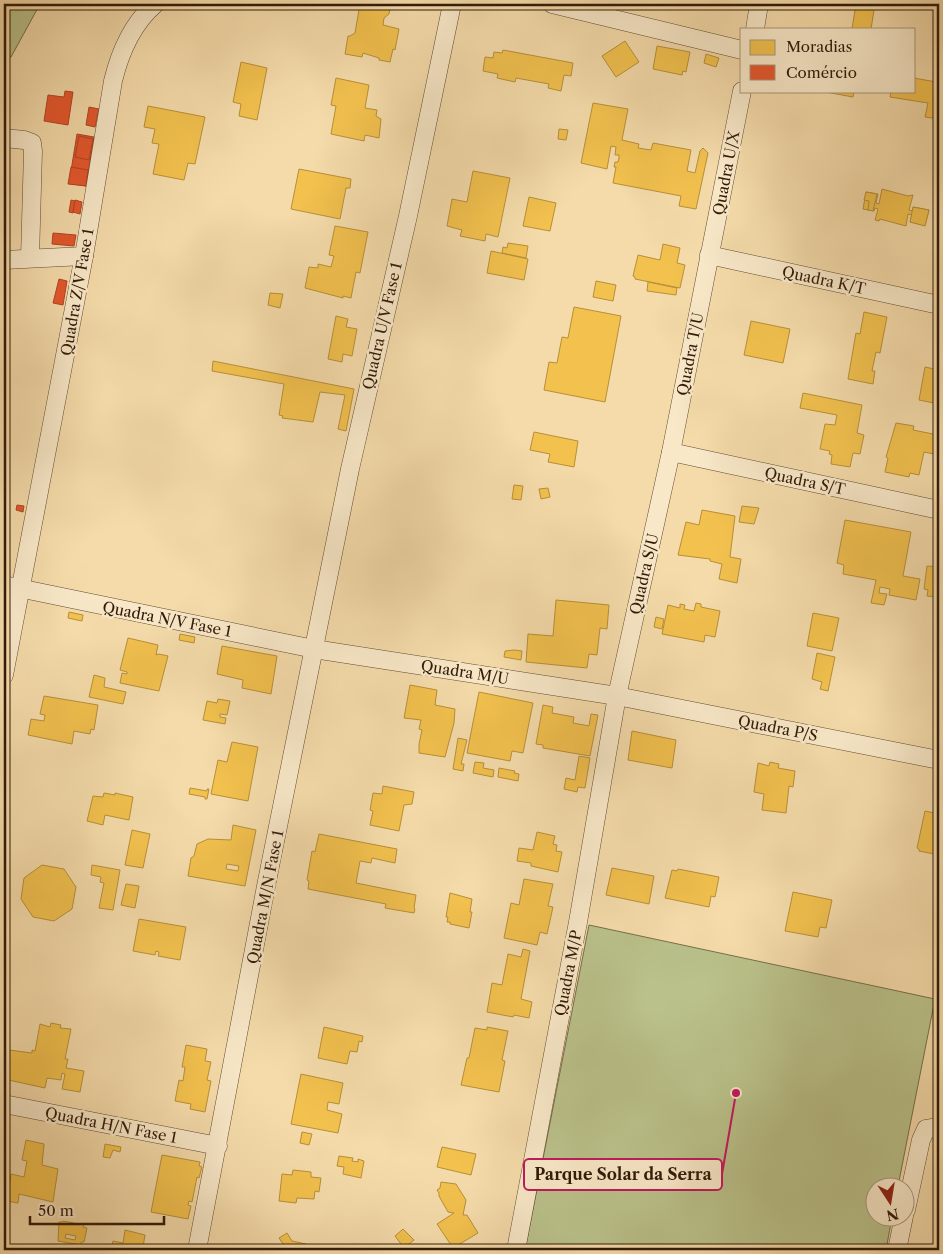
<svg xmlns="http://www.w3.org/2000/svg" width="943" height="1254" viewBox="0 0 943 1254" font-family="'Libre Caslon Text',serif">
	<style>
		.green { fill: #bac18a; stroke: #766e49 }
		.homes { fill: #f2c14e; stroke: #b88f39; fill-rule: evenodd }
		.shops { fill: #e4572e; stroke: #af4523 }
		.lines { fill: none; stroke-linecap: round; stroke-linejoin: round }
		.street-casing { stroke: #634a30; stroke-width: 19 }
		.street { stroke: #f8e8c8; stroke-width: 18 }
		.labels { text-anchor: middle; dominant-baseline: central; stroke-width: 5; stroke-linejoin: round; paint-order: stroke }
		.street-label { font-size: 15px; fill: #321a08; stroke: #f8e8c8 }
		.leader { fill: none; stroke: #c2185b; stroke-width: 2 }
		.callout-dot { fill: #c2185b; stroke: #f8e8c8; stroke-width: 2 }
		.callout { fill: #f8e8c8; stroke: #c2185b; stroke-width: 2 }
		.callout-label { font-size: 16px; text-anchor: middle; font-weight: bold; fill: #321a08 }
	</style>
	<rect width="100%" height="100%" fill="#f5dbaa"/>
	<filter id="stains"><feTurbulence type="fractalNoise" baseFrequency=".004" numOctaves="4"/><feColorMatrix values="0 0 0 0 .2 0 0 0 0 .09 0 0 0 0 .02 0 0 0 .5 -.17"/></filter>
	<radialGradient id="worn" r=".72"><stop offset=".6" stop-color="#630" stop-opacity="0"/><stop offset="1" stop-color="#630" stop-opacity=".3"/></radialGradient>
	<g class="green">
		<polygon points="4,4 40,4 11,57 4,57"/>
		<polygon points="589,925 935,999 898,1186 876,1186 876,1216 892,1217 886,1250 525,1250"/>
	</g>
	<g class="homes">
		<polygon points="360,4 377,8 382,4 386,4 390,8 389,14 384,18 383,25 399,29 395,50 393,49 390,62 379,60 379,58 363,53 362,57 345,54 348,36 350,36 355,33"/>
		<polygon points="856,4 875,4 871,29 852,29"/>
		<polygon points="625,41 639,62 616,77 602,56"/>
		<polygon points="657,46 690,52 686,72 683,71 682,75 653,69"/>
		<polygon points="503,50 573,63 571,76 564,75 561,91 548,88 549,84 516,78 515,82 497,78 498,74 483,71 485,57 493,58 494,52 502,53"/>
		<polygon points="706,54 719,58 716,67 704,63"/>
		<polygon points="241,62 267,68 257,120 239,116 241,104 233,102"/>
		<polygon points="939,72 939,119 925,117 928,103 890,97 891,91 914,91 914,78 936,82"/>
		<polygon points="336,78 369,85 365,108 377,110 376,116 381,119 379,138 365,135 364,141 331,134 336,106 331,105"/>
		<polygon points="820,91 854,91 853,97"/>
		<polygon points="593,103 628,109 622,140 639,144 638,148 651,150 653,143 691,150 687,171 695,173 700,151 703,148 708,153 696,209 679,206 681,196 613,183 616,167 614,167 615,162 618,162 619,158 619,155 615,155 616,147 611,146 607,169 581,163"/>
		<polygon points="148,106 205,117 195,164 188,163 184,180 153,174 159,144 152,143 155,129 144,127"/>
		<polygon points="559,129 568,130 566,140 558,139"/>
		<polygon points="299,169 351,179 350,188 346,188 340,219 291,209"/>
		<polygon points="473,171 510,178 498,237 486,234 485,241 460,236 462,230 447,226 452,199 467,202"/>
		<polygon points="882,189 908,196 913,195 909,210 913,211 913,207 929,210 925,225 910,222 912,215 908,214 906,226 880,219 879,221 875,220 878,209 875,208 874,211 863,209 866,192 878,194 876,203 879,204"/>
		<polygon points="866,192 877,194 873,211 868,210 869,201 864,200"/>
		<polygon points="529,197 556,203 550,231 523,226"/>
		<polygon points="913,207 929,210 925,226 910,222"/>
		<polygon points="335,226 368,232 360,273 356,272 351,298 343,296 343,298 305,288 309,267 318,268 318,264 331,267 334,256 329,255"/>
		<polygon points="508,243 528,246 526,258 502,253 503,247 507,248"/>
		<polygon points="663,244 680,248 677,263 685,265 680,288 635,279 635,277 633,276 638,255 660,260"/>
		<polygon points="491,251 528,259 524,280 487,273"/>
		<polygon points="596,281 616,285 613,301 593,297"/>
		<polygon points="648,282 677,288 676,295 647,291"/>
		<polygon points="270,293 283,294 280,308 268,305"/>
		<polygon points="574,307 621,316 605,402 544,390 549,362 557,363 562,337 568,338"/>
		<polygon points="864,312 887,317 880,353 876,352 872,371 875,371 873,384 848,379 856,333 860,334"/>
		<polygon points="336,316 348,319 346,327 357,329 352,356 343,354 342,362 328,359"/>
		<polygon points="751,321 790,329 783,363 744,355"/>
		<polygon points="213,361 354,389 346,431 338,429 345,395 320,392 313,422 282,418 283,416 279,415 284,384 212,371"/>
		<polygon points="925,367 939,370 939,404 919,400"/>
		<polygon points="803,393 862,405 857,433 864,435 860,454 853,453 850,467 831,464 832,455 829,454 830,451 820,449 825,424 835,425 837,415 800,408"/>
		<polygon points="896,423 914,426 913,430 938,435 934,454 924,452 919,475 910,473 909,477 885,472 888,458 886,457"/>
		<polygon points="534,432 578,441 574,467 548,462 550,454 530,450"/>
		<polygon points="514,485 523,486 521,500 512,499"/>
		<polygon points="548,488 550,497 541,499 539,489"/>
		<polygon points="742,506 759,508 754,524 739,522"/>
		<polygon points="702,510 735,516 730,557 741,559 737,583 719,579 722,564 710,561 710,559 678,555 686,522 699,525"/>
		<polygon points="845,520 911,532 903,576 920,579 916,600 889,595 890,589 880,587 879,593 887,594 884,605 871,603 876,580 843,574 844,565 837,563"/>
		<polygon points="927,566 939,567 939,597 927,596 928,590 924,589"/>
		<polygon points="556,600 609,605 607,629 600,628 597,655 589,654 587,668 526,662 528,634 553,636"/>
		<polygon points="696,603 701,604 701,607 720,611 715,637 705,635 704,642 662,634 668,605 680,608 680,604 685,605 684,609 694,611"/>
		<polygon points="69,612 83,615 82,621 68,618"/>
		<polygon points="813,613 839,618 832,651 807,646"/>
		<polygon points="656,617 664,619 662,629 654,627"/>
		<polygon points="180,634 195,637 194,643 179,640"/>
		<polygon points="128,638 158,645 156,655 159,654 168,656 159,691 120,683 122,673 127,674 127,672 120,670"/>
		<polygon points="222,646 277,656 271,694 242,688 243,680 217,674"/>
		<polygon points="514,650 522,651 521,660 504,657 505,651"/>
		<polygon points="817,653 835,657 828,691 820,689 822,682 812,679"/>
		<polygon points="94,675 105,678 104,687 126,692 123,704 89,697"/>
		<polygon points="410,685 437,690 435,705 455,709 454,723 445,757 419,753 419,744 422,730 419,729 421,720 404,718"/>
		<polygon points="479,692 533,703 523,753 512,751 510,761 467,753"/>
		<polygon points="44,696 98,705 94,730 91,729 90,734 74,731 72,744 28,735 31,719 44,721 45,715 40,714"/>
		<polygon points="218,699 230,701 227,715 220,714 220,717 226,718 225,724 203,720 207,701 217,703"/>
		<polygon points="543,705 553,707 552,713 574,717 573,723 584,725 589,726 591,714 598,715 590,756 543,748 543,745 536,744"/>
		<polygon points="632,731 676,740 672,768 628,760"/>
		<polygon points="458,738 467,740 461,764 464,764 463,771 453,769"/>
		<polygon points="232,742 258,747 248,801 211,794 218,760 227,762"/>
		<polygon points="579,756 590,758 585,788 578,787 577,792 564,789 566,778 575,780"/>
		<polygon points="475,762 484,763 483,768 494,770 493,777 473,773"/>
		<polygon points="770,762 779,764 778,768 795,771 793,787 789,786 786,813 762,810 764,794 754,792 758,763 769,766"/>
		<polygon points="499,768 515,771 514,773 519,774 518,781 498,777"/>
		<polygon points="383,786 414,792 412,804 404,805 399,831 370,825 373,811 370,810 373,793 382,794"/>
		<polygon points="190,788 207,791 207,789 209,789 207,799 205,799 205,797 189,794"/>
		<polygon points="104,793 115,795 115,793 133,797 129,820 105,815 103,825 87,821 93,796 103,797"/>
		<polygon points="925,811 939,814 939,855 919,851 919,849 917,848"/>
		<path d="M233,825l23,5 -11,56 -57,-10 3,-18 3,-2 3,-12 11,-5 23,1zM227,864l12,2 -1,5 -12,-2z"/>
		<polygon points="132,830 150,834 143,868 125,865"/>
		<polygon points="537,832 555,836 553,844 557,845 556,851 562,852 558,872 531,866 531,863 517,861 519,848 533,850"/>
		<polygon points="319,834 397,849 395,863 372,858 371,863 360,861 356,883 416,895 414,908 415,909 414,913 385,908 386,904 308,889 309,881 307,880 312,851 315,852"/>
		<polygon points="42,865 64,869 76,887 72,909 54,921 33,917 21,899 24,878"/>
		<polygon points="92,865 120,870 113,910 99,908 104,883 100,882 101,877 91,875"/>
		<polygon points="612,868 654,876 649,904 606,895"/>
		<polygon points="678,869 719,877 715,897 711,896 709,907 665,898 672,870 677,871"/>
		<polygon points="524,879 553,884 548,906 553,907 547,934 540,932 537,945 504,938 511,903 519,905"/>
		<polygon points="126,884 139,886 135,908 121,905"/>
		<polygon points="793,892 832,900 826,928 820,927 818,937 785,931"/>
		<polygon points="450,893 472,899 470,912 472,912 469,928 450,924 450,922 447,922 448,917 446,917"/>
		<polygon points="139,919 186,927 180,960 158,956 159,952 156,951 155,955 133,951"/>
		<polygon points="523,949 530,951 521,999 532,1002 529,1018 514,1015 513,1017 487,1012 492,983 502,985 508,954 521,957"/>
		<polygon points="51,1023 61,1025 60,1028 71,1029 65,1059 68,1059 66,1068 84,1071 80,1092 62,1089 65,1074 62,1073 61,1080 47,1078 45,1088 4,1079 9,1050 32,1053 32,1050 35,1051 40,1024 50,1027"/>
		<polygon points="324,1027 363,1036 362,1042 359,1041 357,1052 350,1051 347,1064 318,1058"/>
		<polygon points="487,1027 508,1031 502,1060 505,1061 499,1092 461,1085 467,1058 469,1058 475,1028 487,1030"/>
		<polygon points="186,1045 207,1049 205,1061 211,1062 207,1080 211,1081 205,1112 190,1109 191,1104 175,1101 179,1080 183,1081 185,1067 182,1067"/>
		<polygon points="301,1074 343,1083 339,1104 328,1102 327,1110 342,1114 338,1133 291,1124"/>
		<polygon points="302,1132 312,1134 309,1145 300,1143"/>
		<polygon points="26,1140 44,1144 42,1165 58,1169 53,1202 19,1194 18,1203 7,1201 11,1174 24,1177 27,1161 22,1160"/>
		<polygon points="105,1144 121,1147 120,1152 113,1150 110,1158 103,1157"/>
		<polygon points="442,1147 476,1154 471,1175 437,1167"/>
		<polygon points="162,1155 200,1162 199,1166 202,1167 199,1178 197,1177 192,1202 189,1201 188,1205 191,1206 188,1219 151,1212"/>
		<polygon points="339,1156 353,1158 352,1161 358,1162 358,1159 364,1161 361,1178 343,1174 344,1167 337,1166"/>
		<polygon points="293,1170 311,1172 311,1177 321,1178 319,1192 315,1191 314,1199 297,1198 296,1203 279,1201 282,1174 292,1175"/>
		<polygon points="441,1182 456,1184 466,1200 463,1215 467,1215 478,1233 453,1248 437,1224 454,1213 448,1212 439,1196 439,1193 437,1190 440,1188"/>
		<path d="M63,1221l21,4 -1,2 4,1 -3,14h-3v3l-23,-4 1,-19h3zM66,1234l10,2 -1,4 -10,-2z"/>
		<polygon points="403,1229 414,1240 404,1248 395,1236"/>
		<polygon points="125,1230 145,1235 143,1247 160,1250 111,1250 113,1241 123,1243"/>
		<polygon points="287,1233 292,1241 306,1244 304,1250 306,1250 287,1250 279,1238"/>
	</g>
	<g class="shops">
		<polygon points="65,91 73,92 68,125 44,121 48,95 64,97"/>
		<polygon points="89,107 99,109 95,127 86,125"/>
		<polygon points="77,134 94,137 86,186 69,183"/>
		<polygon points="79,136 93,139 89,160 75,157"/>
		<polygon points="71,167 88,170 86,186 68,184"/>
		<polygon points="71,200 75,201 73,213 69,212"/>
		<polygon points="75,200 82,202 80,214 73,212"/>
		<polygon points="53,233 76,235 74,246 52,244"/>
		<polygon points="59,279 67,281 63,305 53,303"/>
		<polygon points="17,505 24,506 23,512 16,510"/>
	</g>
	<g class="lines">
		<defs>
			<g id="street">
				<polyline points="552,4 742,50"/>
				<polyline points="755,29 759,4"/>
				<polyline points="4,138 24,140 32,143 33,151 30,258"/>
				<polyline points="709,255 939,305"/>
				<polyline points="4,260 84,256"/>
				<polyline points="671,452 939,510"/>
				<polyline points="4,585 314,649 617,696 939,760"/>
				<path d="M4,675l80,-419 29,-175c7,-29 19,-57 42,-77"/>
				<polyline points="4,1104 218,1146"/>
				<polyline points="906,1210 921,1140 926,1129 939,1127"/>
				<polyline points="197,1250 267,881 350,469 408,216 452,4"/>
				<polyline points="516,1250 578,922 617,696 671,452 742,91"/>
				<polyline points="897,1250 904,1216"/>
			</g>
		</defs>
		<use href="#street" class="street-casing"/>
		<use href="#street" class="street"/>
	</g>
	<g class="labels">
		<g class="street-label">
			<text transform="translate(726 173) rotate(-79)">Quadra U/X</text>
			<text transform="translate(824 280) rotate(12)">Quadra K/T</text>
			<text transform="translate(77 292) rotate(-80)">Quadra Z/V Fase 1</text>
			<text transform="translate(382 326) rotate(-77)">Quadra U/V Fase 1</text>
			<text transform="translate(690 354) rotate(-79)">Quadra T/U</text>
			<text transform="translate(805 481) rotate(12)">Quadra S/T</text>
			<text transform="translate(644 574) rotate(-77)">Quadra S/U</text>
			<text transform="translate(167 619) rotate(11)">Quadra N/V Fase 1</text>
			<text transform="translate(465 672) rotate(9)">Quadra M/U</text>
			<text transform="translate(778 728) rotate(11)">Quadra P/S</text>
			<text transform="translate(265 897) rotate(-79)">Quadra M/N Fase 1</text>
			<text transform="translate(568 973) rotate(-79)">Quadra M/P</text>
			<text transform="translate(111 1125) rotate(11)">Quadra H/N Fase 1</text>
		</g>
	</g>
	<path class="leader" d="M736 1093L722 1174"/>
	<circle class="callout-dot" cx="736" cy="1093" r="5"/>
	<rect class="callout" x="524" y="1159" width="198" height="31" rx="5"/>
	<g class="callout-label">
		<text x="623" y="1180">Parque Solar da Serra</text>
	</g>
	<rect width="943" height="1254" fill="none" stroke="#f5dbaa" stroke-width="20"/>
	<rect x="5" y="5" width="933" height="1244" fill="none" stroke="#321a08" stroke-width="2.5"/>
	<rect x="10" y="10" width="923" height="1234" fill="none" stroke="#321a08"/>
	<rect x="740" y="28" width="175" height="65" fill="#f8e8c8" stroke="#a9967b"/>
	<rect x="750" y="40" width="25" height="15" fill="#f2c14e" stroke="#a9967b"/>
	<text x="786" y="52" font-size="15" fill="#321a08">Moradias</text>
	<rect x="750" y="65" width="25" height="15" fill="#e4572e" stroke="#a9967b"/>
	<text x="786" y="78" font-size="15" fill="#321a08">Comércio</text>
	<g transform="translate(890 1202) rotate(168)"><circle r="24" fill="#f8e8c8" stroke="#a9967b"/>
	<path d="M0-4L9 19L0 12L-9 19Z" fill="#8f2418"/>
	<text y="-8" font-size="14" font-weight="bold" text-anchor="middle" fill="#321a08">N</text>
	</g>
	<path d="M30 1216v8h134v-8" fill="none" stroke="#321a08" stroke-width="2.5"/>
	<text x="38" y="1216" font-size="15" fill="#321a08" stroke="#f8e8c8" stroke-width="4" paint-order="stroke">50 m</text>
	<rect width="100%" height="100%" filter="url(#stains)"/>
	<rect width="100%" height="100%" fill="url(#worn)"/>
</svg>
